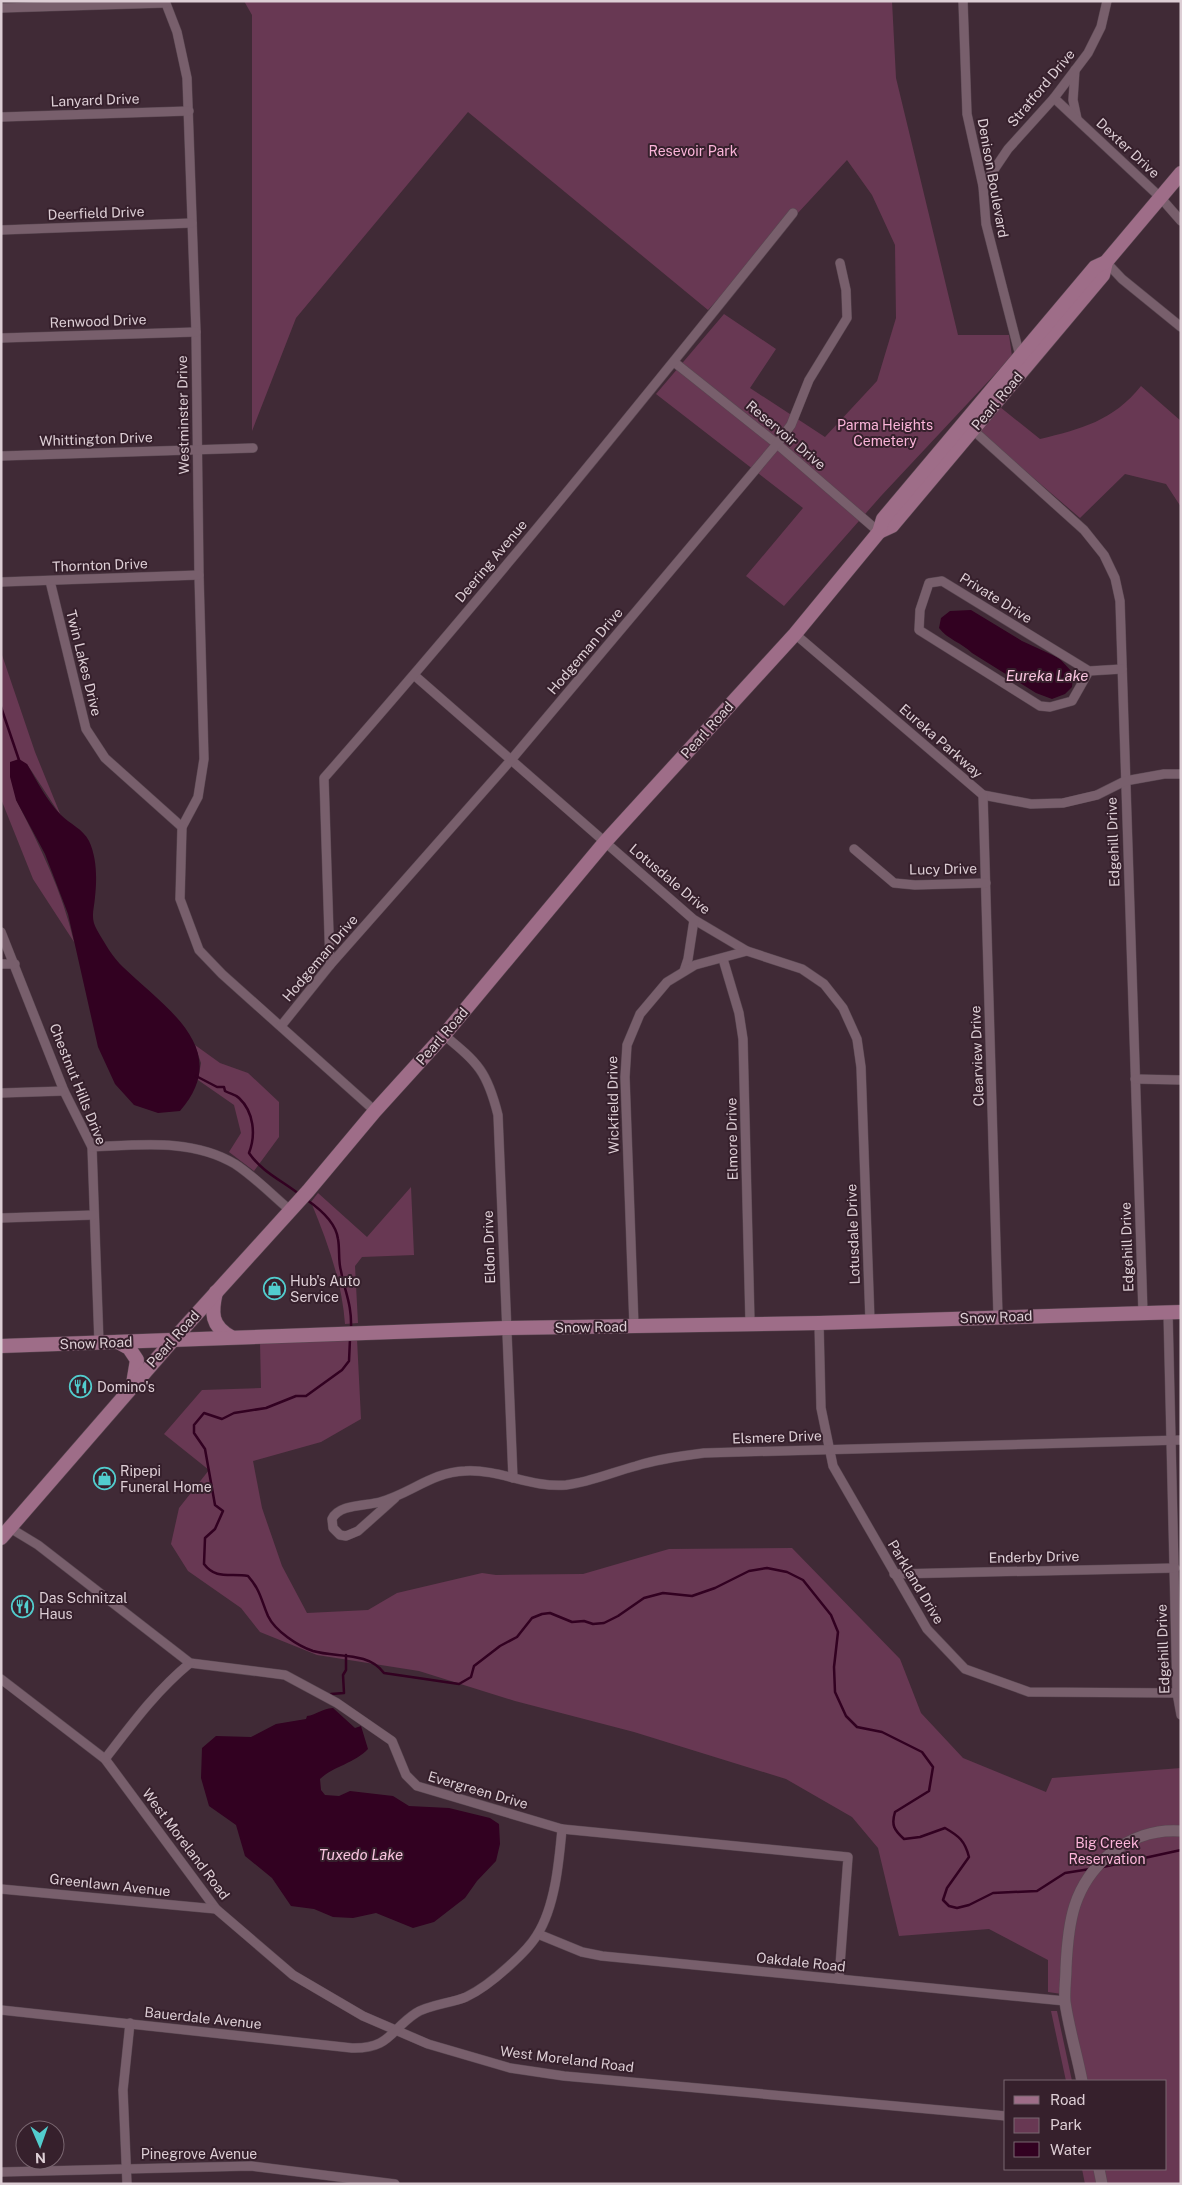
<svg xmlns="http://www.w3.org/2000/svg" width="1182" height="2185" viewBox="0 0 1182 2185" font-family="'Public Sans',sans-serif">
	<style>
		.green { fill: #683853 }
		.water { fill: #320121 }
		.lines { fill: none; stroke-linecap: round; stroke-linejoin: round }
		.stream { stroke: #320121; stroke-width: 2.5 }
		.minor-casing { stroke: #594751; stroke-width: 10 }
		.tertiary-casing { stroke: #594751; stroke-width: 12 }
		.primary-casing { stroke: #594751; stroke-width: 15 }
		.minor { stroke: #785f6c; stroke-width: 9 }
		.tertiary { stroke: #785f6c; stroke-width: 11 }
		.primary { stroke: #9e6d88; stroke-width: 14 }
		.labels { text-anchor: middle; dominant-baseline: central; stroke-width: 4; stroke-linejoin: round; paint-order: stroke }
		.street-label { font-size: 14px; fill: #ddced5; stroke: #36202c }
		.park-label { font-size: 14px; fill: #fcb5da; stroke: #36202c }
		.poi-label { font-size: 14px; fill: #ddced5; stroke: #36202c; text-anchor: start }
		.water-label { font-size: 15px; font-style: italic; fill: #fac5e0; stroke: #36202c }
	</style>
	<rect width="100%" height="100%" fill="#402a36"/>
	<g class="green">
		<polygon points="244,1 892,1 896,78 958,335 1009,335 1012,356 881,496 784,606 746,576 803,508 656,394 724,314 776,349 750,388 825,437 877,381 896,318 895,245 872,195 847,160 708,310 468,112 296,318 252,431 252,15"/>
		<path d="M1141,386l40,35v86l-15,-23 -41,-10 -45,44 -100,-86 20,-25 40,32c41,-10 73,-18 101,-53z"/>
		<path d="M1,652l34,100 26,64 -34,-52 -11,36c24,46 46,91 58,142l-41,-63 -32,-80z"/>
		<polygon points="195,1045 220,1063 248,1073 279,1102 279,1137 254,1171 229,1152 241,1133 234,1105 198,1080 201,1063"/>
		<path d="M411,1187l3,68 -52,2 -7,9 3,57 -13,1c-3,-43 -18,-83 -34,-122l7,-9 49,44z"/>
		<polygon points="357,1339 361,1419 321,1442 253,1461 262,1508 282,1566 307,1613 368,1610 397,1593 482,1573 496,1575 583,1574 669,1549 792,1548 900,1659 921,1713 963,1758 1046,1792 1052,1778 1181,1768 1181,2184 1085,2184 1082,2169 1166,2169 1166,2081 1080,2081 1062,1994 1048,1992 1048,1960 989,1929 899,1936 878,1848 852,1817 786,1779 634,1732 515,1701 419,1671 317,1655 260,1632 241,1608 188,1571 171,1544 179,1508 209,1470 164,1434 202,1390 261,1388 260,1342"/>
		<polygon points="1051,2011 1057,2011 1072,2081 1066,2081"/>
	</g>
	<g class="water">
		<path d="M971,610l51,31 37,17 14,15 -1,14 -7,7 -13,5 -16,-6 -64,-40c-10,-10 -25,-14 -33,-25l2,-10 9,-7z"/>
		<path d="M19,759l8,5c10,17 20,37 34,51 9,9 22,14 28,26 8,17 8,38 6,56 -1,13 -5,21 2,33 7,12 16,28 26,37 41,40 111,82 57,144l-22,2 -24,-8 -19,-21 -17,-37 -30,-133 -23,-60 -29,-54 -6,-23v-15z"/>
		<path d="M333,1708l22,20 6,-2 7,23c-13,14 -34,17 -48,30l1,11 4,5 14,1 11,-5 43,5 16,10 40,2 41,10 9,6 1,20 -4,17 -19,20 -12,17 -31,24 -21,6 -37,-15 -23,5 -20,-1 -19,-8 -23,-3 -19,-28 -27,-22 -9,-31 -27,-19 -8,-28 1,-30 14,-12 35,1 25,-13 30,-5 1,-3c9,-1 14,-7 26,-8z"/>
	</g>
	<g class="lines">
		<g class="stream">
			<polyline points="1,707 19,760"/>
			<path d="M196,1076l21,11h7l1,4c5,3 10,3 14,7 15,14 17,37 10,55 13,19 32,27 50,41"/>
			<path d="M307,1200c13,9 29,23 31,39 2,11 0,22 3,32 4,22 11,33 10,58"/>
			<path d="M350,1339l-1,22 -7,9 -36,26h-10l-30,12 -32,5 -12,6 -18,-6 -10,12v8l11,16 10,56 8,6 -8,18 -10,9 -1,26c12,16 26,9 44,12 13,15 13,24 20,40 7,15 30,30 45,35 23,7 55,0 71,22l75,11 12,-7 3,-11 26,-20 17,-9 15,-19 10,-4 8,-1 22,9 12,-1 9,3 11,-1 14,-7 26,-18 19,-5 29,3 23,-8 34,-17 18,-3 20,4 16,8 28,35 7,17 -4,35 1,25 11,24 11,11 25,5 40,20 11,15 -4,24 -34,21c-4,13 -1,18 9,27l16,-2 25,-9c14,8 20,13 24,29l-22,31 -4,12 6,6 8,2 12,-3 24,-12 44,-2 28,-18 25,-4"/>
			<polyline points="331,1694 344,1693 343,1675 346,1670 346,1655"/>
			<polyline points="1103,1867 1181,1850"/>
		</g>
		<defs>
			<g id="minor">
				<polyline points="165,1 177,32 187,78 196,332 199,575 204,759 198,797 182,827"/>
				<polyline points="963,1 967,114 983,186 986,224 1020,356"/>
				<polyline points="1,8 165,3"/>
				<polyline points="1075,70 1073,100 1077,119"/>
				<polyline points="1054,98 1160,197 1181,221"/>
				<polyline points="1,117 189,111"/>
				<polyline points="983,186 1008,149 1054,98 1088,53 1101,27 1107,1"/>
				<polyline points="1,230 192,223"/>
				<polyline points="1106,262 1122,279 1181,327"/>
				<polyline points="1,338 196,332"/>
				<polyline points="674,362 777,444 879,532"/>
				<polyline points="973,430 1084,530 1104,555 1115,578 1120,601 1143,1313"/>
				<polyline points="1,456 253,448"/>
				<polyline points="50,581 86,729 105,758 182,827 180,899 199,950 222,974 375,1111"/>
				<polyline points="1,582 199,575"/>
				<polyline points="795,634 983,795 1031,804 1063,803 1097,795 1125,781 1164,774 1181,774"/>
				<polyline points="1089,671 1072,701 1050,707 1040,706 919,630 920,610 929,583 942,581 1089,671 1122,669"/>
				<polyline points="414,675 693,919 747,951 802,969 824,984 843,1008 857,1039 861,1067 870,1321"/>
				<polyline points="983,795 998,1316"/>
				<polyline points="854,849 894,883 915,885 986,883"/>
				<polyline points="1,932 64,1091 92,1147 99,1343"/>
				<polyline points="723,959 739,1013 743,1039 750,1322"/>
				<polyline points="1,964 15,964"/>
				<path d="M330,965l-6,-187c162,-184 316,-374 469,-565"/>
				<polyline points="684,971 688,959 694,920"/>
				<polyline points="281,1026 330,965 511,760 777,444 791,425 809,380 847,318 846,290 840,263"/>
				<path d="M444,1035c34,28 43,36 54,80l15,363"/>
				<polyline points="1135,1079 1181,1080"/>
				<polyline points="1,1093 64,1091"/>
				<path d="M92,1147c47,-2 100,-9 143,17 20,13 38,32 56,47"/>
				<polyline points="1,1218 94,1215"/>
				<polyline points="1168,1312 1177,1693 1181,1715"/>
				<polyline points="819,1323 821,1408 833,1466 927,1629 965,1669 1029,1692 1177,1693"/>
				<polyline points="634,1326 625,1077 627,1045 640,1014 667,982 695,965 747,951"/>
				<path d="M395,1498l-37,33 -12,5 -6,-1 -7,-7 -1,-9c7,-15 34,-13 48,-17 30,-8 52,-30 85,-31 35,-2 66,17 101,14 25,-3 47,-13 70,-19 22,-7 45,-10 68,-13l477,-13"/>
				<polyline points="10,1528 38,1545 190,1663 285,1675 337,1703 392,1741 406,1775 417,1786 562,1829 848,1857 839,1979"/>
				<polyline points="894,1574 1175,1568"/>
				<polyline points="1,1679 105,1759 216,1909 293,1975 363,2016 428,2044 510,2068 564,2076 1006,2116"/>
				<path d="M105,1759c27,-35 51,-68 85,-96"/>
				<polyline points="1,1889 216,1909"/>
				<polyline points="538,1934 582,1952 602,1956 1065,2001"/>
				<path d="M1,2010l351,38c38,1 38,-18 64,-35 12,-8 36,-10 50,-16 17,-8 30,-19 43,-31 10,-9 21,-19 28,-31 18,-28 22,-73 25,-106"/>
				<polyline points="1,2172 251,2166 395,2184"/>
				<polyline points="127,2184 123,2090 130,2023"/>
			</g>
			<g id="tertiary">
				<path d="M1082,2081c-5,-26 -13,-52 -17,-79 -1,-11 1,-23 1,-34 2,-46 7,-83 44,-114 20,-16 45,-25 71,-23"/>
				<polyline points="1099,2169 1102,2184"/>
			</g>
			<g id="primary">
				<polyline points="879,532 892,526 1103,275 1106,262"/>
				<path d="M216,1292c-5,21 -5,34 15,45"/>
				<polyline points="118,1342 129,1348 137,1360 133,1384"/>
				<polyline points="1,1346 506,1328 819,1323 1181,1312"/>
				<polyline points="1,1538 173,1340 308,1191 375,1111 444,1035 605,842 795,634 879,532 883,519 1095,267 1106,262 1181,173"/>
			</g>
		</defs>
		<use href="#minor" class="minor-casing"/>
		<use href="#tertiary" class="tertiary-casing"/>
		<use href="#primary" class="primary-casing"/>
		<use href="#minor" class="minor"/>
		<use href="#tertiary" class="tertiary"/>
		<use href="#primary" class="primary"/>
	</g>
	<defs>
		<symbol id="shop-ring" viewBox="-11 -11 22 22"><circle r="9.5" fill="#36202c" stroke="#52cdce" stroke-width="1.5"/><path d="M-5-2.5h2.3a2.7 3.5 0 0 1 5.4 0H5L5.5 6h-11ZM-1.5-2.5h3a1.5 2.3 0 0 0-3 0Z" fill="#52cdce"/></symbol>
		<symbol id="restaurant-ring" viewBox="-11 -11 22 22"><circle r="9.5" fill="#36202c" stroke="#52cdce" stroke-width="1.5"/><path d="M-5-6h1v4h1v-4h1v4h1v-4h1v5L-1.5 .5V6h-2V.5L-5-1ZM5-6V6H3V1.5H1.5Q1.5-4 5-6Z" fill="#52cdce"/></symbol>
	</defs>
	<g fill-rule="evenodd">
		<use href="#shop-ring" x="262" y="1276" width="25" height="25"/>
		<use href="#restaurant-ring" x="68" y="1374" width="25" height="25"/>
		<use href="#shop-ring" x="92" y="1466" width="25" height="25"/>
		<use href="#restaurant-ring" x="10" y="1594" width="25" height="25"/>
	</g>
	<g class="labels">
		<g class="street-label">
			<text transform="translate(1041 88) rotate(-50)">Stratford Drive</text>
			<text transform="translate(95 100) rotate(-2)">Lanyard Drive</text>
			<text transform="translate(1128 148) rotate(43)">Dexter Drive</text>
			<text transform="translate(993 178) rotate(80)">Denison Boulevard</text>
			<text transform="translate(96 213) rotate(-2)">Deerfield Drive</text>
			<text transform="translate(98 321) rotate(-2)">Renwood Drive</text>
			<text transform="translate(997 401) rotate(-50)">Pearl Road</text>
			<text transform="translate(183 415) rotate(-91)">Westminster Drive</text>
			<text transform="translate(786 435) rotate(40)">Reservoir Drive</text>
			<text transform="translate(96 439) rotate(-2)">Whittington Drive</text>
			<text transform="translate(491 561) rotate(-50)">Deering Avenue</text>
			<text transform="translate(100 565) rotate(-2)">Thornton Drive</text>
			<text transform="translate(996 598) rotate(32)">Private Drive</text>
			<text transform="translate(585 651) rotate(-50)">Hodgeman Drive</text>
			<text transform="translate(84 663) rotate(76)">Twin Lakes Drive</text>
			<text transform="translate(707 730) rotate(-48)">Pearl Road</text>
			<text transform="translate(941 741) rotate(41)">Eureka Parkway</text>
			<text transform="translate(1113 842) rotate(-92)">Edgehill Drive</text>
			<text transform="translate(943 869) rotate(-1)">Lucy Drive</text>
			<text transform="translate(670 879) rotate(40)">Lotusdale Drive</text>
			<text transform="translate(320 958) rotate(-50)">Hodgeman Drive</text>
			<text transform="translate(442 1036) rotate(-49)">Pearl Road</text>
			<text transform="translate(977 1056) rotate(-92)">Clearview Drive</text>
			<text transform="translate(78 1084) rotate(68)">Chestnut Hills Drive</text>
			<text transform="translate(613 1105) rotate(-91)">Wickfield Drive</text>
			<text transform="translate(732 1139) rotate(-91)">Elmore Drive</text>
			<text transform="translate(853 1234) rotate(-92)">Lotusdale Drive</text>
			<text transform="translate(489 1247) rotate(-92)">Eldon Drive</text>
			<text transform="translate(1127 1247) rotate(-92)">Edgehill Drive</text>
			<text transform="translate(996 1317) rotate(-2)">Snow Road</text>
			<text transform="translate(591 1327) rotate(-1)">Snow Road</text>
			<text transform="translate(173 1339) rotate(-48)">Pearl Road</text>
			<text transform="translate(96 1343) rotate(-2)">Snow Road</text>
			<text transform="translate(777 1437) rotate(-2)">Elsmere Drive</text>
			<text transform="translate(1034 1557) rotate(-1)">Enderby Drive</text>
			<text transform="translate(916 1582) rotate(59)">Parkland Drive</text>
			<text transform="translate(1163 1649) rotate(-92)">Edgehill Drive</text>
			<text transform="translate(478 1790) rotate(16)">Evergreen Drive</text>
			<text transform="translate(186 1844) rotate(53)">West Moreland Road</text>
			<text transform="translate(110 1885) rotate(6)">Greenlawn Avenue</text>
			<text transform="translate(801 1962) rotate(6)">Oakdale Road</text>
			<text transform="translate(203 2018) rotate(6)">Bauerdale Avenue</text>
			<text transform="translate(567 2059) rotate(7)">West Moreland Road</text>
			<text x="199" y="2154">Pinegrove Avenue</text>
		</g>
		<g class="park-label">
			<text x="693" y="151">Resevoir Park</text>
			<text x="885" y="425">Parma Heights<tspan x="885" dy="16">Cemetery</tspan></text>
			<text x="1107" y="1843">Big Creek<tspan x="1107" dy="16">Reservation</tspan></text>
		</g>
		<g class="poi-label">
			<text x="290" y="1281">Hub's Auto<tspan x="290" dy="16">Service</tspan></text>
			<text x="97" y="1387">Domino's</text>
			<text x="120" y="1471">Ripepi<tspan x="120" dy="16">Funeral Home</tspan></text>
			<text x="39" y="1598">Das Schnitzal<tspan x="39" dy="16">Haus</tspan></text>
		</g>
		<g class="water-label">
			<text x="1047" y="675">Eureka Lake</text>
			<text x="361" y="1854">Tuxedo Lake</text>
		</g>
	</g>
	<rect width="1182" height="2185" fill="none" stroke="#ddced5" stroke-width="5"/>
	<rect x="1004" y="2080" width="162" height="90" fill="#36202c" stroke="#796670"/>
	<rect x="1014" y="2096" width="25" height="8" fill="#9e6d88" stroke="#796670"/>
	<text x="1050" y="2105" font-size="15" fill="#ddced5">Road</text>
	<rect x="1014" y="2118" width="25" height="15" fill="#683853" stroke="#796670"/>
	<text x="1050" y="2130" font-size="15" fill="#ddced5">Park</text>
	<rect x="1014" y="2142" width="25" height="15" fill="#320121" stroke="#796670"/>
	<text x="1050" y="2155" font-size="15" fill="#ddced5">Water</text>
	<g transform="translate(40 2145) rotate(178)"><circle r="24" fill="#36202c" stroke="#796670"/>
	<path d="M0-4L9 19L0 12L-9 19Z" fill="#52cdce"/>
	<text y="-8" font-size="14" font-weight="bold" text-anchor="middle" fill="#ddced5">N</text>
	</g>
</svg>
